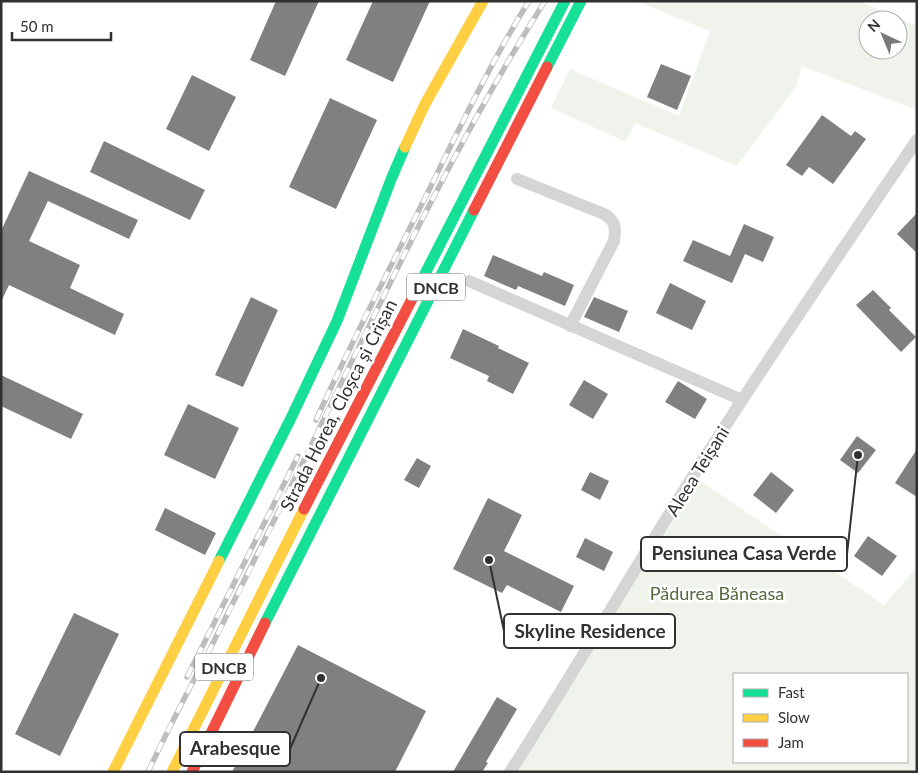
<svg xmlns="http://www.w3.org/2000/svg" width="918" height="773" viewBox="0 0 918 773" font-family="Lato,sans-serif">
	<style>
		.green { fill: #f0f3ec; fill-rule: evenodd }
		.building { fill: #808080 }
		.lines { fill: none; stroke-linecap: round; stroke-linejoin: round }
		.street { stroke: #d5d5d5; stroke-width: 12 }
		.fast { stroke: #16e098; stroke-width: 11 }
		.slow { stroke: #ffcf43; stroke-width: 11 }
		.jam { stroke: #f24e42; stroke-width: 11 }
		.rail-casing { stroke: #bdbdbd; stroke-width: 5.5 }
		.rail { stroke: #fff; stroke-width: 4; stroke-dasharray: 11; stroke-linecap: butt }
		.labels { text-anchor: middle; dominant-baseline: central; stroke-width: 5; stroke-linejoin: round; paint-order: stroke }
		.shield { fill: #fff; stroke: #6f6f6f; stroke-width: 1 }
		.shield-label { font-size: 16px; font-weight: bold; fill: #313131 }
		.street-label { font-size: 18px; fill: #313131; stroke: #fff }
		.park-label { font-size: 18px; fill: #546b40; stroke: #fff }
		.leader { fill: none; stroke: #313131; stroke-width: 2 }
		.callout-dot { fill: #313131; stroke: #fff; stroke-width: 2 }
		.callout { fill: #fff; stroke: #313131; stroke-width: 2 }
		.callout-label { font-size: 19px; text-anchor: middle; font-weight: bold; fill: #313131 }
	</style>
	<rect width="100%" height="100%" fill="#fff"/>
	<g class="green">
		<path d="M636,1h223l58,25v84l-115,-44 -6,21 -59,79 -102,-43 -9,19 -75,-34 19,-39 109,47 31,-85zM868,20h30v30h-30z"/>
		<path d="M693,476l191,129 33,-38v205h-407zM734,674h173v88h-173z"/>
	</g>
	<g class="building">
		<polygon points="276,1 319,1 285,76 250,60"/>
		<polygon points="373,1 430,1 393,82 346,60"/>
		<polygon points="661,64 691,76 677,110 647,97"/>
		<polygon points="192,75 236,97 209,151 166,129"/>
		<polygon points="330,98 377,120 336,209 289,187"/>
		<polygon points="822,115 851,136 855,131 866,139 833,184 809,167 802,176 786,165"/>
		<polygon points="104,141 205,190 190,220 90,172"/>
		<polygon points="29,171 138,220 129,239 48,201 29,241 80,265 70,288 124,314 115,335 9,285 1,302 1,231"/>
		<polygon points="917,213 917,253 897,234"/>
		<polygon points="744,224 774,237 763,262 745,254 732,283 683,261 693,240 730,256"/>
		<polygon points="493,255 542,276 544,272 574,285 565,306 518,286 516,290 484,276"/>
		<polygon points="670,283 706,301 692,330 656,313"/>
		<polygon points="873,290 891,308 889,310 916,337 901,352 856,305"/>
		<polygon points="251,297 278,310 243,387 215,375"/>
		<polygon points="594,297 628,311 619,332 584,317"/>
		<polygon points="463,329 499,346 498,348 529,363 513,394 487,381 489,376 450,358"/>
		<polygon points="1,375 83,414 71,439 1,406"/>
		<polygon points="584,380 608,394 593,419 569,405"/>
		<polygon points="678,381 707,399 695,419 665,402"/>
		<polygon points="188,404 239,428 215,479 164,455"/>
		<polygon points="857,436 876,450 858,473 840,460"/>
		<polygon points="917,449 917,497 895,483"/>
		<polygon points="417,458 431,466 419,488 404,480"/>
		<polygon points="590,472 609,481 600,500 581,490"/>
		<polygon points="771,472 794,490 776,513 753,495"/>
		<polygon points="488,498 522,515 504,551 574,586 561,612 507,585 502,593 453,569"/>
		<polygon points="165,508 216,533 205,555 155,530"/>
		<polygon points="868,536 897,556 882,576 854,556"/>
		<polygon points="585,538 613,552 604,571 576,557"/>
		<polygon points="74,613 119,634 60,756 15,734"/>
		<polygon points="298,645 426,711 395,772 232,772"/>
		<polygon points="497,697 517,709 486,762 488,763 482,772 453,772"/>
	</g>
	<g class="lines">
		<g class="street">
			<path d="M517,179l87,35c12,7 12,14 10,27l-44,85"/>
			<polyline points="469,281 742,400"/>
			<path d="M510,772c63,-98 121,-198 183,-296 72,-113 148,-225 224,-336"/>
		</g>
		<g class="fast">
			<polyline points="547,67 581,1"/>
			<polyline points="412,299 565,1"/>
			<polyline points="219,561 291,418 337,321 392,177 405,147"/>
			<polyline points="265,623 474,210"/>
		</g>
		<g class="slow">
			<polyline points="405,147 425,104 483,1"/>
			<polyline points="113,772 219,561"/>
			<polyline points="172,772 304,509"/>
		</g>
		<g class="jam">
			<polyline points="474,210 547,67"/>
			<polyline points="304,509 412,299"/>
			<polyline points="192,772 265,623"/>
		</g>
		<defs>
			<g id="rail">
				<path d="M316,420c35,-77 74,-152 112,-228 32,-65 63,-130 101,-191"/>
				<polyline points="187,677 298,456"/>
				<path d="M148,772c19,-41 40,-81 61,-121 33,-65 65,-130 97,-195 75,-154 147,-310 239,-455"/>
			</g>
		</defs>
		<use href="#rail" class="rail-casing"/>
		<use href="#rail" class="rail"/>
	</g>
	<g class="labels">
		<g class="shield">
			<rect x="407" y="273.5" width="58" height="27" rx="4"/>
			<rect x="195" y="653.5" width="58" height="27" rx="4"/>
		</g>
		<g class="shield-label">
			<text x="436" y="287">DNCB</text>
			<text x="224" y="667">DNCB</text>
		</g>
		<g class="street-label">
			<text transform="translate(338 405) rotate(-63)">Strada Horea, Cloșca și Crișan</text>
			<text transform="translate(697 471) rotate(-58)">Aleea Teișani</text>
		</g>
		<g class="park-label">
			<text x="717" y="593">Pădurea Băneasa</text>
		</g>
	</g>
	<path class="leader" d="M858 455L847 554M489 560L504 631M321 678L290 749"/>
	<g class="callout-dot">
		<circle cx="858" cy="455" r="5"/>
		<circle cx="489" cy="560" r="5"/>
		<circle cx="321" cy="678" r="5"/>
	</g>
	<g class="callout">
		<rect x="641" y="537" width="206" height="34" rx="5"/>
		<rect x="504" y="614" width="171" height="34" rx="5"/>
		<rect x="180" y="732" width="110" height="34" rx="5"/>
	</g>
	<g class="callout-label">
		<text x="744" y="560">Pensiunea Casa Verde</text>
		<text x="590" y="638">Skyline Residence</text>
		<text x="235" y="755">Arabesque</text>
	</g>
	<rect width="918" height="773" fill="none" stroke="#313131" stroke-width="5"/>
	<rect x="733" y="673" width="175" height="90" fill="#ffffff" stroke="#adadad"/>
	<rect x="743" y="689" width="25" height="8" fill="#16e098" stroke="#adadad"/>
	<text x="778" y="698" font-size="15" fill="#313131">Fast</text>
	<rect x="743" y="714" width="25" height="8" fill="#ffcf43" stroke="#adadad"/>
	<text x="778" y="723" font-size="15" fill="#313131">Slow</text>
	<rect x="743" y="739" width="25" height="8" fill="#f24e42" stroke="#adadad"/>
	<text x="778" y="748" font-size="15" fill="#313131">Jam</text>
	<g transform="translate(883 35) rotate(316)"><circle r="24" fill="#ffffff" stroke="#adadad"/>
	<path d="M0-4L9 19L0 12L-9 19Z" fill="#797979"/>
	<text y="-8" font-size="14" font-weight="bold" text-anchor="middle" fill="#313131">N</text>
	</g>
	<path d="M12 32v8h99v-8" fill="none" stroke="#313131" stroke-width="2.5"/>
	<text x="20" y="32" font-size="15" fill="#313131" stroke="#ffffff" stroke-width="4" paint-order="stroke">50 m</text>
</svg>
